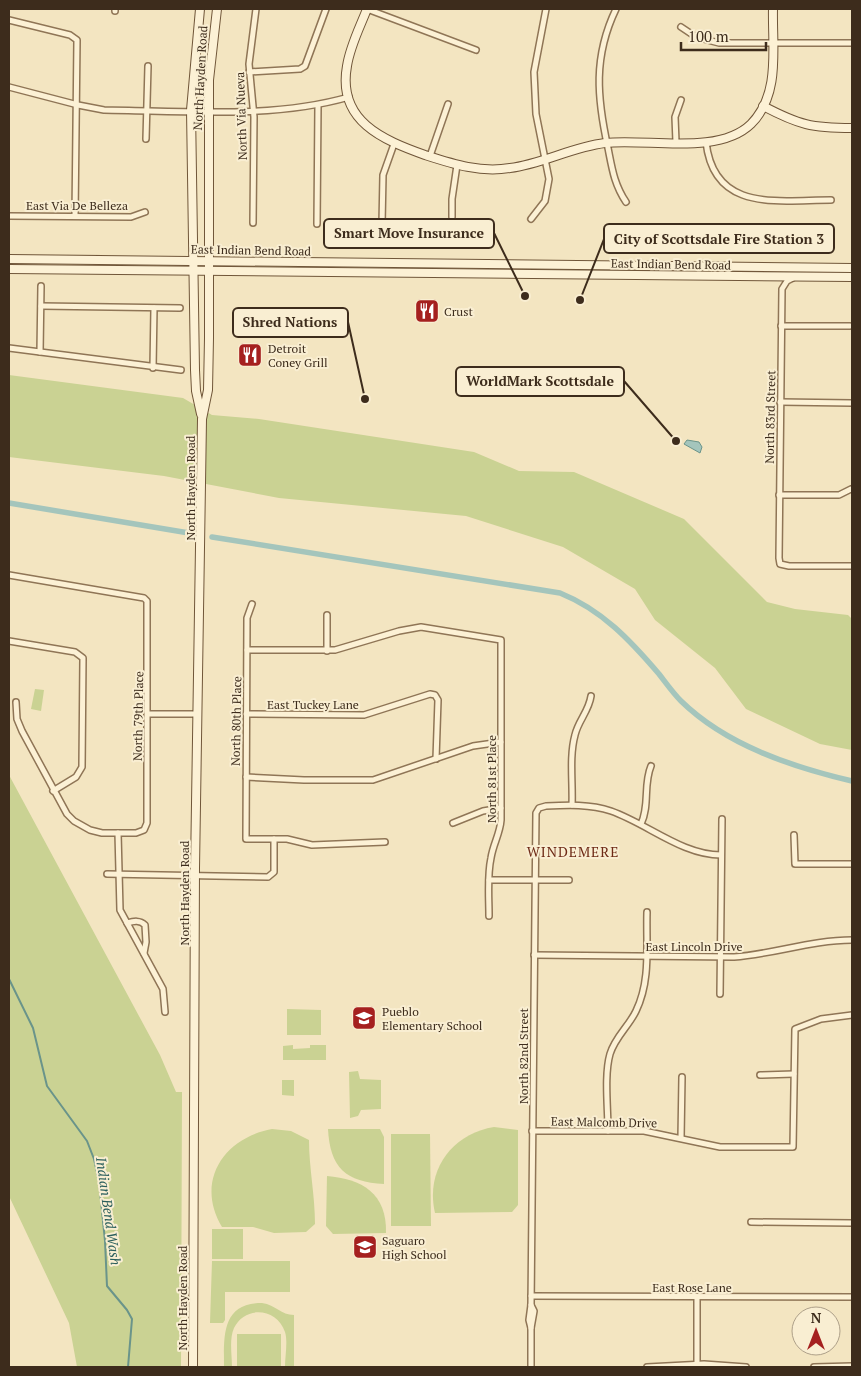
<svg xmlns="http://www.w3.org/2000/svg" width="861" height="1376" viewBox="0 0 861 1376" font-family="'PT Serif',serif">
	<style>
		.green { fill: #cad293 }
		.water { fill: #a4c5bc; stroke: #6a948a }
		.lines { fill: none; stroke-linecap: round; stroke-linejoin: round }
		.stream { stroke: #6a948a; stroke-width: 2 }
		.canal { stroke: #a4c5bc; stroke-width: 5.5 }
		.street-casing { stroke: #8f7556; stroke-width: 8 }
		.secondary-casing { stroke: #705639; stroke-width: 10 }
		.street { stroke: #fcf1d5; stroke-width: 5 }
		.secondary { stroke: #fcf1d5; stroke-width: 8 }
		.labels { text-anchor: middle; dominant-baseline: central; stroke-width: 4; stroke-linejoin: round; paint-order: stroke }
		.street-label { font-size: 12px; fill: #3d2c1c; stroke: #f9eed2 }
		.poi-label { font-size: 12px; fill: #3d2c1c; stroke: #f9eed2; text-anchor: start }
		.neighbourhood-label { font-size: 14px; letter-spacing: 1px; fill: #6e2a16; stroke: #f9eed2 }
		.water-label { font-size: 14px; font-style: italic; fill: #2a5e5c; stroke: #f9eed2 }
		.leader { fill: none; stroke: #3d2c1c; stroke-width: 2 }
		.callout-dot { fill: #3d2c1c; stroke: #f9eed2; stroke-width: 2 }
		.callout { fill: #f9eed2; stroke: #3d2c1c; stroke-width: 2 }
		.callout-label { font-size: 14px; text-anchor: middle; font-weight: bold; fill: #3d2c1c }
	</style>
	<rect width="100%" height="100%" fill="#f3e5c1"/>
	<g class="green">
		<polygon points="9,375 183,398 212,415 259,419 474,452 519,471 574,472 684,519 767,602 795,609 848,615 852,619 852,750 820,744 746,709 715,668 655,620 635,589 563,547 466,516 279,498 164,476 9,457"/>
		<polygon points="35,689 44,690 41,711 31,709"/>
		<polygon points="9,775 160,1055 176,1092 182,1092 181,1367 77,1367 69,1323 9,1196"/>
		<polygon points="287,1009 321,1010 321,1035 287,1035"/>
		<polygon points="293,1045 293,1049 310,1048 310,1045 326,1045 326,1060 283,1060 283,1046"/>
		<polygon points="358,1071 360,1079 381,1080 381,1109 361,1110 358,1116 350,1118 349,1072"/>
		<polygon points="282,1080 294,1080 294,1096 282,1095"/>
		<path d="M494,1127l24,3v75l-6,7 -77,1c-10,-43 17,-79 59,-86z"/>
		<path d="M272,1129l19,2 18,9c0,28 6,55 6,84l-9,8 -32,1 -21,-6h-31c-27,-45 1,-89 50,-98z"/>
		<path d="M328,1129h52l4,8v47c-38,-2 -54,-16 -56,-55z"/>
		<polygon points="391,1134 430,1134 431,1226 391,1226"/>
		<path d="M327,1176c35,3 60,17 59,57l-53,1 -7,-8z"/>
		<rect x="212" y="1229" width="31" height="30"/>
		<polygon points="212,1261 290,1261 290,1292 225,1292 225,1320 223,1323 210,1323"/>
		<path d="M262,1303c14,2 19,12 32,12v52h-9c0,-11 3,-25 0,-35 -8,-24 -40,-27 -51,-4 -5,11 -2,27 -2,39h-8c0,-30 -3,-64 38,-64z"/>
		<rect x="237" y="1334" width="44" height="33"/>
	</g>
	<polygon class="water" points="687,440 699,442 702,447 700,453 684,444"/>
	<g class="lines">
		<polyline class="stream" points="9,979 33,1028 47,1086 87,1141 94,1159 99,1181 105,1241 107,1286 127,1310 132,1319 128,1367"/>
		<g class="canal">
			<polyline points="9,503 189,533"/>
			<path d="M212,537l348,56c42,17 70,47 99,81 7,9 14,19 22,27 45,44 111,66 171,80"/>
		</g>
		<defs>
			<g id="street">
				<polyline points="367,9 476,50"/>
				<path d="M616,9c-23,48 -19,89 -8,139 4,20 6,36 18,54"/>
				<polyline points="115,11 115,9"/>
				<polyline points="9,20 70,35 77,40 75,216"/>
				<polyline points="681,27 696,37 719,43 851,43"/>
				<polyline points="249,72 300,69 305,66 326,9"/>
				<path d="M9,87l69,18 26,5c80,1 168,9 245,-13"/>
				<polyline points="146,139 148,66"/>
				<polyline points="676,142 675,117 681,100"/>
				<path d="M706,142c8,71 72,58 125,58"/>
				<polyline points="430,156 448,104"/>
				<polyline points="9,216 131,217 145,212"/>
				<polyline points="452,217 452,199 457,165"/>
				<polyline points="531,219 545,201 549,179 536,114 534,72 546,9"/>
				<polyline points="253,223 254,117 249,64 256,9"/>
				<polyline points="317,224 318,105"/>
				<polyline points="382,224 383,175 394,144"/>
				<polyline points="793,278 787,281 782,289 779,558 780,564 789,566 852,566"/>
				<polyline points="41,306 180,308"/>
				<polyline points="781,326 850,326"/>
				<polyline points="9,348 181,370"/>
				<polyline points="40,352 41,286"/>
				<polyline points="153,368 154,308"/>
				<polyline points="780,402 852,403"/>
				<polyline points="779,495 839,495 851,489"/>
				<polyline points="9,575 144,598 147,601 147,823 144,830 136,833 102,833 90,830 74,821 67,814 22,731 17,719 16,702"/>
				<polyline points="252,604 247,618 246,839 287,839 312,845 385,842"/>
				<polyline points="9,641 75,652 83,658 82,767 76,777 53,791"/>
				<path d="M247,650h88l64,-19 22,-4 80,13v180c-1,14 -8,24 -10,38 -4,18 -2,39 -2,58"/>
				<polyline points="327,651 327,615"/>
				<polyline points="148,714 197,714"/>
				<polyline points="246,714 364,715 430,694 435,695 438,700 436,759"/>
				<polyline points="246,777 304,780 373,780 473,746 501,742"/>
				<path d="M572,805c1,-22 -3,-48 3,-70 3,-14 14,-24 16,-39"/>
				<polyline points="453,823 483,811 501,808"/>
				<path d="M641,824c9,-19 2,-39 10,-58"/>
				<polyline points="118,833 120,910 163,989 165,1012"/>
				<polyline points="794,835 795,864 852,864"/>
				<polyline points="107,874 268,877 274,872 274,839"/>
				<polyline points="489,880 569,880"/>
				<path d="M127,923c7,-2 13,-3 18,2l1,17 -2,11"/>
				<path d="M534,955l200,2c40,-3 78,-17 118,-17"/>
				<polyline points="720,994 722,819"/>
				<polyline points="760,1075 794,1074"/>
				<polyline points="532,1131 644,1131 720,1147 793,1147 795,1029 821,1019 852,1015"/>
				<path d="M608,1131c0,-23 -4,-56 2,-77 5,-17 19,-28 26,-43 15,-31 10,-65 11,-99"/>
				<polyline points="681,1138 682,1077"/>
				<polyline points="751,1222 852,1223"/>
				<polyline points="531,1296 852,1297"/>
				<polyline points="531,1305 534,1311 531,1328"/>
				<path d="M531,1367v-39l-2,-8 2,-15 5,-492 3,-5 7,-2c22,-1 44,-2 65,5 37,13 71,44 110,44"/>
				<polyline points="647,1367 704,1364 746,1367"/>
				<polyline points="697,1367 697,1297"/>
				<polyline points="814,1367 852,1366"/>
			</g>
			<g id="secondary">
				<polyline points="200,9 191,110 195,370 196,391 201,414"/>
				<path d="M367,9c-7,18 -17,37 -20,57 -10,55 36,74 78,89 28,9 55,18 85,13 32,-4 62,-21 95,-25 42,-5 113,13 146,-19 30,-30 21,-77 22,-115"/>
				<path d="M763,106c36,19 49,22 89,22"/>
				<polyline points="9,259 852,268"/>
				<polyline points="9,269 852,277"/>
				<polyline points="193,1367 195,868 202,419 208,390 209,338 209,80 217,9"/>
			</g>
		</defs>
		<use href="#street" class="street-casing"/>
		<use href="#secondary" class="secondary-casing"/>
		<use href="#street" class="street"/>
		<use href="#secondary" class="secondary"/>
	</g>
	<defs>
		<symbol id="restaurant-square" viewBox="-11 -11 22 22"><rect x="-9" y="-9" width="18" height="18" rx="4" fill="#a5201f" stroke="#f9eed2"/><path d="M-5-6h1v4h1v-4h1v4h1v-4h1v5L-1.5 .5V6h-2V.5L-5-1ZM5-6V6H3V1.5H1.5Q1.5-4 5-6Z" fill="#fff"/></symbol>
		<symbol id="school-square" viewBox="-11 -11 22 22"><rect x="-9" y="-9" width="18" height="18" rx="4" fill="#a5201f" stroke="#f9eed2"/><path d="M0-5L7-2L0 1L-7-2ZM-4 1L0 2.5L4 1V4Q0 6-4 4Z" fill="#fff"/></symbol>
	</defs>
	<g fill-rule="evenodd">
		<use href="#restaurant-square" x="413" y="297" width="28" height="28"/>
		<use href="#restaurant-square" x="236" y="341" width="28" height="28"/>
		<use href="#school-square" x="350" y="1004" width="28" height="28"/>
		<use href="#school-square" x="351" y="1233" width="28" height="28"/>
	</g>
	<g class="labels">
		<g class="street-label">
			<text transform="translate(200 78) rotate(-87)">North Hayden Road</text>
			<text transform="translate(241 116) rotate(-92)">North Via Nueva</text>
			<text x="77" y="205">East Via De Belleza</text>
			<text transform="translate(251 250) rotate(1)">East Indian Bend Road</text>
			<text transform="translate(671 264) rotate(1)">East Indian Bend Road</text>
			<text transform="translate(770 417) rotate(-89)">North 83rd Street</text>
			<text transform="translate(190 488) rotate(-90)">North Hayden Road</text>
			<text x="313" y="704">East Tuckey Lane</text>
			<text transform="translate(138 716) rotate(-89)">North 79th Place</text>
			<text transform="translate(236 721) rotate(-89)">North 80th Place</text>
			<text transform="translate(491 779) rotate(-90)">North 81st Place</text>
			<text transform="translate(184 893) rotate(-90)">North Hayden Road</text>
			<text x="694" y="946">East Lincoln Drive</text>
			<text transform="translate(523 1056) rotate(-90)">North 82nd Street</text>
			<text transform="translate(604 1122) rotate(1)">East Malcomb Drive</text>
			<text x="692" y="1287">East Rose Lane</text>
			<text transform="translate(182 1298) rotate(-90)">North Hayden Road</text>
		</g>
		<g class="poi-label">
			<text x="444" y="311">Crust</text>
			<text x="268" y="348">Detroit<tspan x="268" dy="14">Coney Grill</tspan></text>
			<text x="382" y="1011">Pueblo<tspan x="382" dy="14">Elementary School</tspan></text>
			<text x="382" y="1240">Saguaro<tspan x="382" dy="14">High School</tspan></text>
		</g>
		<g class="neighbourhood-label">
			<text x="573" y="851">WINDEMERE</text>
		</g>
		<g class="water-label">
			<text transform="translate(109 1211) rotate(82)">Indian Bend Wash</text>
		</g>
	</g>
	<path class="leader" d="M525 296L494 233M580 300L604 239M365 399L348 322M676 441L624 381"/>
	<g class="callout-dot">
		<circle cx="525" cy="296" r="5"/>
		<circle cx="580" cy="300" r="5"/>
		<circle cx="365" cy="399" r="5"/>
		<circle cx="676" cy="441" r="5"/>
	</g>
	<g class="callout">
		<rect x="324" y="219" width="170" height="29" rx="5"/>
		<rect x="604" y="224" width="230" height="29" rx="5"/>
		<rect x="233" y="308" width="115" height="29" rx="5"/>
		<rect x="456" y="367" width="168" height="29" rx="5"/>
	</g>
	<g class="callout-label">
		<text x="409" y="238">Smart Move Insurance</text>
		<text x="719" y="244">City of Scottsdale Fire Station 3</text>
		<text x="290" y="327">Shred Nations</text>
		<text x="540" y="386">WorldMark Scottsdale</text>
	</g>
	<rect width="861" height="1376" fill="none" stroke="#3d2c1c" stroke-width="20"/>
	<g transform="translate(816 1331)"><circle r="24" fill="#f9eed2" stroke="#aea089"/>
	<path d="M0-4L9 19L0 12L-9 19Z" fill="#a5201f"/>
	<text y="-8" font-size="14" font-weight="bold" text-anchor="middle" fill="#3d2c1c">N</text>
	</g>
	<path d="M681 42v8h85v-8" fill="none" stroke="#3d2c1c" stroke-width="2.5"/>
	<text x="688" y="42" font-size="15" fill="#3d2c1c" stroke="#f9eed2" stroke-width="4" paint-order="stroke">100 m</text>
</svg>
